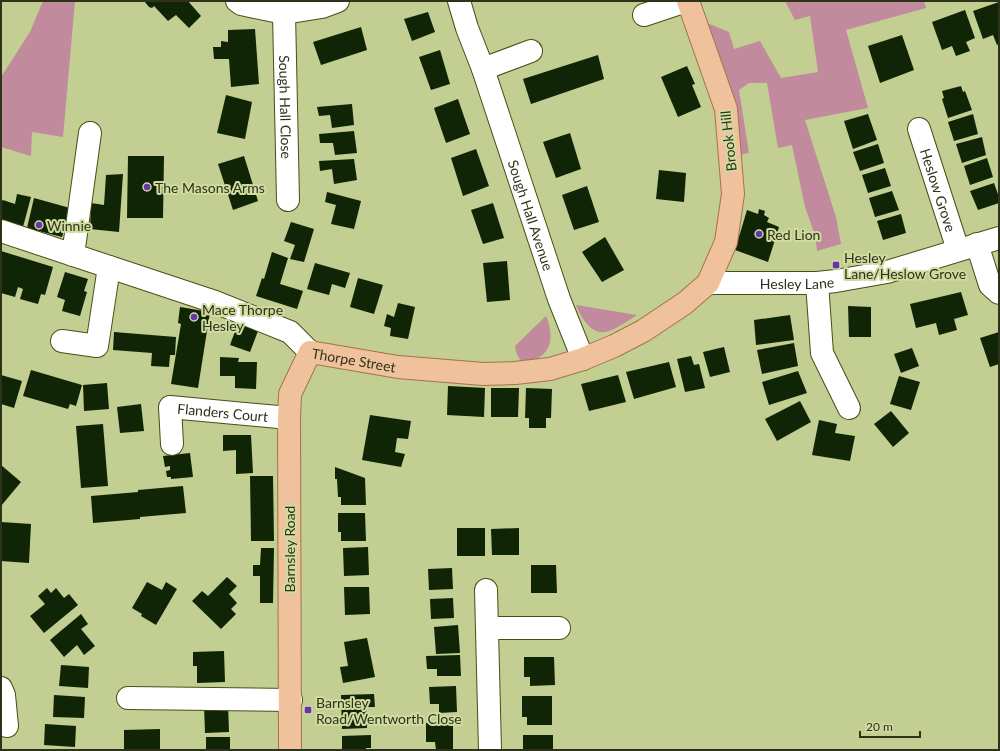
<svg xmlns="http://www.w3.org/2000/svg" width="1000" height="751" viewBox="0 0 1000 751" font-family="Lato,sans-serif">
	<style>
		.green { fill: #c18b9d }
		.building { fill: #0f2505 }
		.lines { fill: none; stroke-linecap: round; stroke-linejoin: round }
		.minor-casing { stroke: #474f15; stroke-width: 24 }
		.major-casing { stroke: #a57444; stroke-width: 24 }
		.minor { stroke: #fff; stroke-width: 22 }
		.major { stroke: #efc19c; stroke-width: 22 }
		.poi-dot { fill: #6635ad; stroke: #cfdb9f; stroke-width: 1.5 }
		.labels { text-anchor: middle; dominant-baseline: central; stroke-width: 4; stroke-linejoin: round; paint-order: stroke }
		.street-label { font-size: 14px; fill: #2e321a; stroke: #cfdb9f }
		.poi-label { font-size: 14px; fill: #2e321a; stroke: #cfdb9f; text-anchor: start }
	</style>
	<rect width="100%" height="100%" fill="#c2ce92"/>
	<g class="green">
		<polygon points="43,1 75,1 63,137 32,132 31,156 1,147 1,77 30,32"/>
		<polygon points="785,1 924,1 926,8 846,30 868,108 805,120 836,217 841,244 817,251 815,235 805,207 792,145 778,148 767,83 749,83 739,90 749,153 739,155 733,109 725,72 707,23 729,32 734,49 760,41 781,78 818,72 810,16 795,20"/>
		<path d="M576,305l61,10c-8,5 -23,16 -32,17 -15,2 -24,-15 -29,-27z"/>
		<path d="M546,316c7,16 8,38 -13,44 -3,1 -9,3 -12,0 -4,-3 -5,-9 -6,-14z"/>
	</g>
	<g class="building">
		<polygon points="144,1 188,1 201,16 189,28 176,15 168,21 154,6 152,8 149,7"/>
		<polygon points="999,2 999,44 997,45 993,35 983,39 973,11"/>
		<polygon points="965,10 975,38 966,42 970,51 956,56 952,46 942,50 932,22"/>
		<polygon points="428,12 435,32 412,41 404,19"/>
		<polygon points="361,27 367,50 321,65 313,42"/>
		<polygon points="255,29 259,84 231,87 229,59 214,59 213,47 221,47 221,41 228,42 228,30"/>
		<polygon points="902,35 914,70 880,83 868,46"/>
		<polygon points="440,50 450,84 431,90 419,57"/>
		<polygon points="598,55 604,79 531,104 523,79"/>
		<polygon points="687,66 695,84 692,85 701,107 678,117 661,77"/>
		<polygon points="961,86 963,92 965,91 972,110 948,118 942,99 944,98 942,91"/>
		<polygon points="226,95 252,102 245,139 217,133"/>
		<polygon points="458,99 470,134 446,143 434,108"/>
		<polygon points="352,104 354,125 332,128 330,115 319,116 317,107"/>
		<polygon points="868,114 877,140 853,149 844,121"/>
		<polygon points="973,114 978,134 954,141 948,122"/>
		<polygon points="354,131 357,153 335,155 333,143 320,143 319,134"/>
		<polygon points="570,133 581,169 556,178 543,142"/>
		<polygon points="982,137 986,155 962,163 956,144"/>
		<polygon points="878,144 884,163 860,171 853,152"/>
		<polygon points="476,149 489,186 463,196 451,158"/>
		<polygon points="128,156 164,156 163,218 127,218"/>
		<polygon points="244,156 258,201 233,210 218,164"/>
		<polygon points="987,158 993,177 970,185 964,166"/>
		<polygon points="354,159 357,180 334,184 332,169 320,171 319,161"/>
		<polygon points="885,168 891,186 868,193 862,175"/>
		<polygon points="659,170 686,173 684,202 656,199"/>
		<polygon points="123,174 119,232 90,229 91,203 104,205 106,175"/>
		<polygon points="994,183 999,197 999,203 978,210 970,191"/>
		<polygon points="587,186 599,222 574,230 562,195"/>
		<polygon points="892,191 899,210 875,217 869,198"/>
		<polygon points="327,192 361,201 354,229 331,224 336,205 325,202"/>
		<polygon points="17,194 31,197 23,227 1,220 1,202 3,200 15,204"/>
		<polygon points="34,198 70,208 62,237 27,228"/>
		<polygon points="493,203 504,238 483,244 471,210"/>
		<polygon points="759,209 765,211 764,215 769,218 767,222 779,227 768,262 735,250 747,210 758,214"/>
		<polygon points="901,214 906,233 883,240 877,221"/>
		<polygon points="291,222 314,229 304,262 290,259 295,245 284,241"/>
		<polygon points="605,237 624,270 602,282 582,252"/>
		<polygon points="1,251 53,267 45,295 41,294 38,304 20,299 23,289 18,287 15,297 1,293"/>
		<polygon points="272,252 288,258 280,284 303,291 297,309 256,296 262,278 264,279"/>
		<polygon points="507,261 510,300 487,302 483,263"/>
		<polygon points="315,263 350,273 345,288 332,284 329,295 307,289"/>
		<polygon points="65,272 88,279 84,291 87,292 80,316 62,311 65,300 57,297"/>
		<polygon points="358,278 383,285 374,314 350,307"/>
		<polygon points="961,292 968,315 954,319 957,330 939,335 936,323 916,328 910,304"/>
		<polygon points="398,303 415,307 408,339 390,336 391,328 384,326 387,314 394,317"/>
		<polygon points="848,306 871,307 871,337 849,337"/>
		<polygon points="180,307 210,312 198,388 171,384 181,324 178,323"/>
		<polygon points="241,315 261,323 250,352 230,345"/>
		<polygon points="790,315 794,340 756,345 754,320"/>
		<polygon points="114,332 176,337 175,355 170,355 169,367 151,366 152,353 113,350"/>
		<polygon points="999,332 999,364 990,367 980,338"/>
		<polygon points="794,343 798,366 762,374 757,350"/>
		<polygon points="724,347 730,372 710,377 703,352"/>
		<polygon points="912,348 919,366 901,373 894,354"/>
		<polygon points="691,356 694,365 699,364 705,388 685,392 677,359"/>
		<polygon points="220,357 239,358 238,362 257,362 256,389 235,388 235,376 220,376"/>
		<polygon points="669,362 676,387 634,399 626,372"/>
		<polygon points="31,370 82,385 76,406 70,404 68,409 23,396"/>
		<polygon points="798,371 807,393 769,405 762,382"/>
		<polygon points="1,375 22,381 14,408 1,404"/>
		<polygon points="618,375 626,402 589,411 581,384"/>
		<polygon points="899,376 920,382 911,410 890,404"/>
		<polygon points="107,383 109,409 84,411 83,385"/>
		<polygon points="448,386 485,388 484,417 447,415"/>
		<polygon points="491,388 519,388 518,417 491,417"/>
		<polygon points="526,388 552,389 551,418 546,418 546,428 529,428 529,418 525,418"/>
		<polygon points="800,401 811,422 777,441 765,419"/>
		<polygon points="141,404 144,431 120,433 117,407"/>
		<polygon points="891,411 909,433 893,447 874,424"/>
		<polygon points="370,415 411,421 408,439 397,438 395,452 405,454 401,467 362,460"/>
		<polygon points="819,420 837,424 835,433 855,436 850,461 812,455"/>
		<polygon points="103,424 108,486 81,488 76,426"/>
		<polygon points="223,435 251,435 253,473 236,474 236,450 223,451"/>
		<polygon points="190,453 193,477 171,479 171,477 167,477 166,471 170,470 170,466 165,467 163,456"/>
		<polygon points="1,465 21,482 1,506"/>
		<polygon points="335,467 365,478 366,505 341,505 341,497 338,497 337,479 335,479"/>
		<polygon points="250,476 273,476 274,541 251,541"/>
		<polygon points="183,486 186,513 140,517 140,519 93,523 91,496 138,492 138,490"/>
		<polygon points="338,513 365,513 366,541 341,541 341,532 338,532"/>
		<polygon points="1,522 31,524 29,563 1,561"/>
		<rect x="457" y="528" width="28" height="28"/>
		<polygon points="519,528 519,555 492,555 491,529"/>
		<polygon points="368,547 369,575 344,576 343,548"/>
		<polygon points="261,548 274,548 273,603 260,603 260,576 253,576 253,565 260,565"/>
		<polygon points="531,565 556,565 557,593 531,593"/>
		<polygon points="452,568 453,589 429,590 428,569"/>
		<polygon points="227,577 237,586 229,594 237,603 231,609 236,614 221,629 192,601 202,591 208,596"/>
		<polygon points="147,582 162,590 166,582 177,589 156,625 141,616 142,614 132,608"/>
		<polygon points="344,587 369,587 370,614 345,615"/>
		<polygon points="47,588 51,593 56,588 64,598 69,594 78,605 44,633 30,616 45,604 38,596"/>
		<polygon points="453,598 454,618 431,619 430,599"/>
		<polygon points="81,614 88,624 81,629 95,646 84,655 77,645 64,657 50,640"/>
		<polygon points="458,625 460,653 436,654 434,627"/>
		<polygon points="367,638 375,677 343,683 340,667 348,666 344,642"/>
		<polygon points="224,651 225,682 197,683 197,666 193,666 193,652"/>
		<polygon points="460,655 461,676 437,676 437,669 427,669 426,656"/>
		<polygon points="524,657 554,657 555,685 530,686 530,677 524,677"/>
		<polygon points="61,665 89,667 88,688 59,686"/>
		<polygon points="456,686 457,712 439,713 439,704 430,704 429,687"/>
		<polygon points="374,694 375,707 366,707 367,728 342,729 341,695"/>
		<polygon points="54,695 85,697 84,718 53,717"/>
		<polygon points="522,696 552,696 552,725 527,725 527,717 522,717"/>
		<polygon points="228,704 229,732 205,733 204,705"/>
		<polygon points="426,723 453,723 453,750 436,750 435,742 426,742"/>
		<polygon points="45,724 76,726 75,747 44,745"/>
		<polygon points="160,729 160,750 124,750 124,730"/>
		<polygon points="371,735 371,748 366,748 366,750 342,750 342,736"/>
		<rect x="523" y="735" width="30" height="15"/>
		<rect x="206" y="737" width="24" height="13"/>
	</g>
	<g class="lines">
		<defs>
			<g id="minor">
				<polyline points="237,1 241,4 284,13 322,7 338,1"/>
				<path id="s1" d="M459,1l8,27 16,41 76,230 24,60"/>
				<path id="s2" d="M284,13l4,187"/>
				<polyline points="644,15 686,1"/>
				<polyline points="483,69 531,51"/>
				<path id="s3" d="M919,129l39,121"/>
				<polyline points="1,231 215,302 290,332 310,352"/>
				<polyline points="977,244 990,285 999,293"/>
				<polyline points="73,255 90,133"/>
				<path id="s4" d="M708,283h109l19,-2 51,-9 112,-34"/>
				<polyline points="817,283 822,353 849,408"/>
				<polyline points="62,341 97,346 109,267"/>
				<path id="s5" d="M172,444l-2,-37 119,11"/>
				<polyline points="486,590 490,750"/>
				<polyline points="487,628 559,628"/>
				<polyline points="1,688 4,695 7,726"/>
				<polyline points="128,698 291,700"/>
			</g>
			<g id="major">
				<path id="s6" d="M290,750l-1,-332 1,-24 20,-42 88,15 85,7 32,-1 35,-4 33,-10 31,-13 29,-15 42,-28 23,-20 18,-41 7,-48 -7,-85 -38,-108"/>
			</g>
		</defs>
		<use href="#minor" class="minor-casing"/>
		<use href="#major" class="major-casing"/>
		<use href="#minor" class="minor"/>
		<use href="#major" class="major"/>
	</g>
	<g class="poi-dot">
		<circle cx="147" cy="187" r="4"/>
		<circle cx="39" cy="225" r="4"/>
		<circle cx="759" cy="234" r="4"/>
		<rect x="832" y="261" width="8" height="8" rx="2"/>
		<circle cx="194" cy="317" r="4"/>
		<rect x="304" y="706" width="8" height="8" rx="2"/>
	</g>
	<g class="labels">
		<g class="street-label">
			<text stroke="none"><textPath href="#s2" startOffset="94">Sough Hall Close</textPath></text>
			<text transform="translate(728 141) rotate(-96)">Brook Hill</text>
			<text stroke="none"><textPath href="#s3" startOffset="64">Heslow Grove</textPath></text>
			<text stroke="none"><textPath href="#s1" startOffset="226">Sough Hall Avenue</textPath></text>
			<text stroke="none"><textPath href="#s4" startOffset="89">Hesley Lane</textPath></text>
			<text stroke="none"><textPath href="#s6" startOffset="447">Thorpe Street</textPath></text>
			<text stroke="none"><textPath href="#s5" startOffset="90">Flanders Court</textPath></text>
			<text transform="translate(289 549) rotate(-90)">Barnsley Road</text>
		</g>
		<g class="poi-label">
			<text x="155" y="187">The Masons Arms</text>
			<text x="47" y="225">Winnie</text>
			<text x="767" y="234">Red Lion</text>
			<text x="844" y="257">Hesley<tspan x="844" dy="16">Lane/Heslow Grove</tspan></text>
			<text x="202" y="309">Mace Thorpe<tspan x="202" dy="16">Hesley</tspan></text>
			<text x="316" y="702">Barnsley<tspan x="316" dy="16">Road/Wentworth Close</tspan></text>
		</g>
	</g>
	<rect width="1000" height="751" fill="none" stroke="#2e321a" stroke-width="4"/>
	<path d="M860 731v6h60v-6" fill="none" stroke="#2e321a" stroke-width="2"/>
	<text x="866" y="731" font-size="12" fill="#2e321a" stroke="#cfdb9f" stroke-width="3" paint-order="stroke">20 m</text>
</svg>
